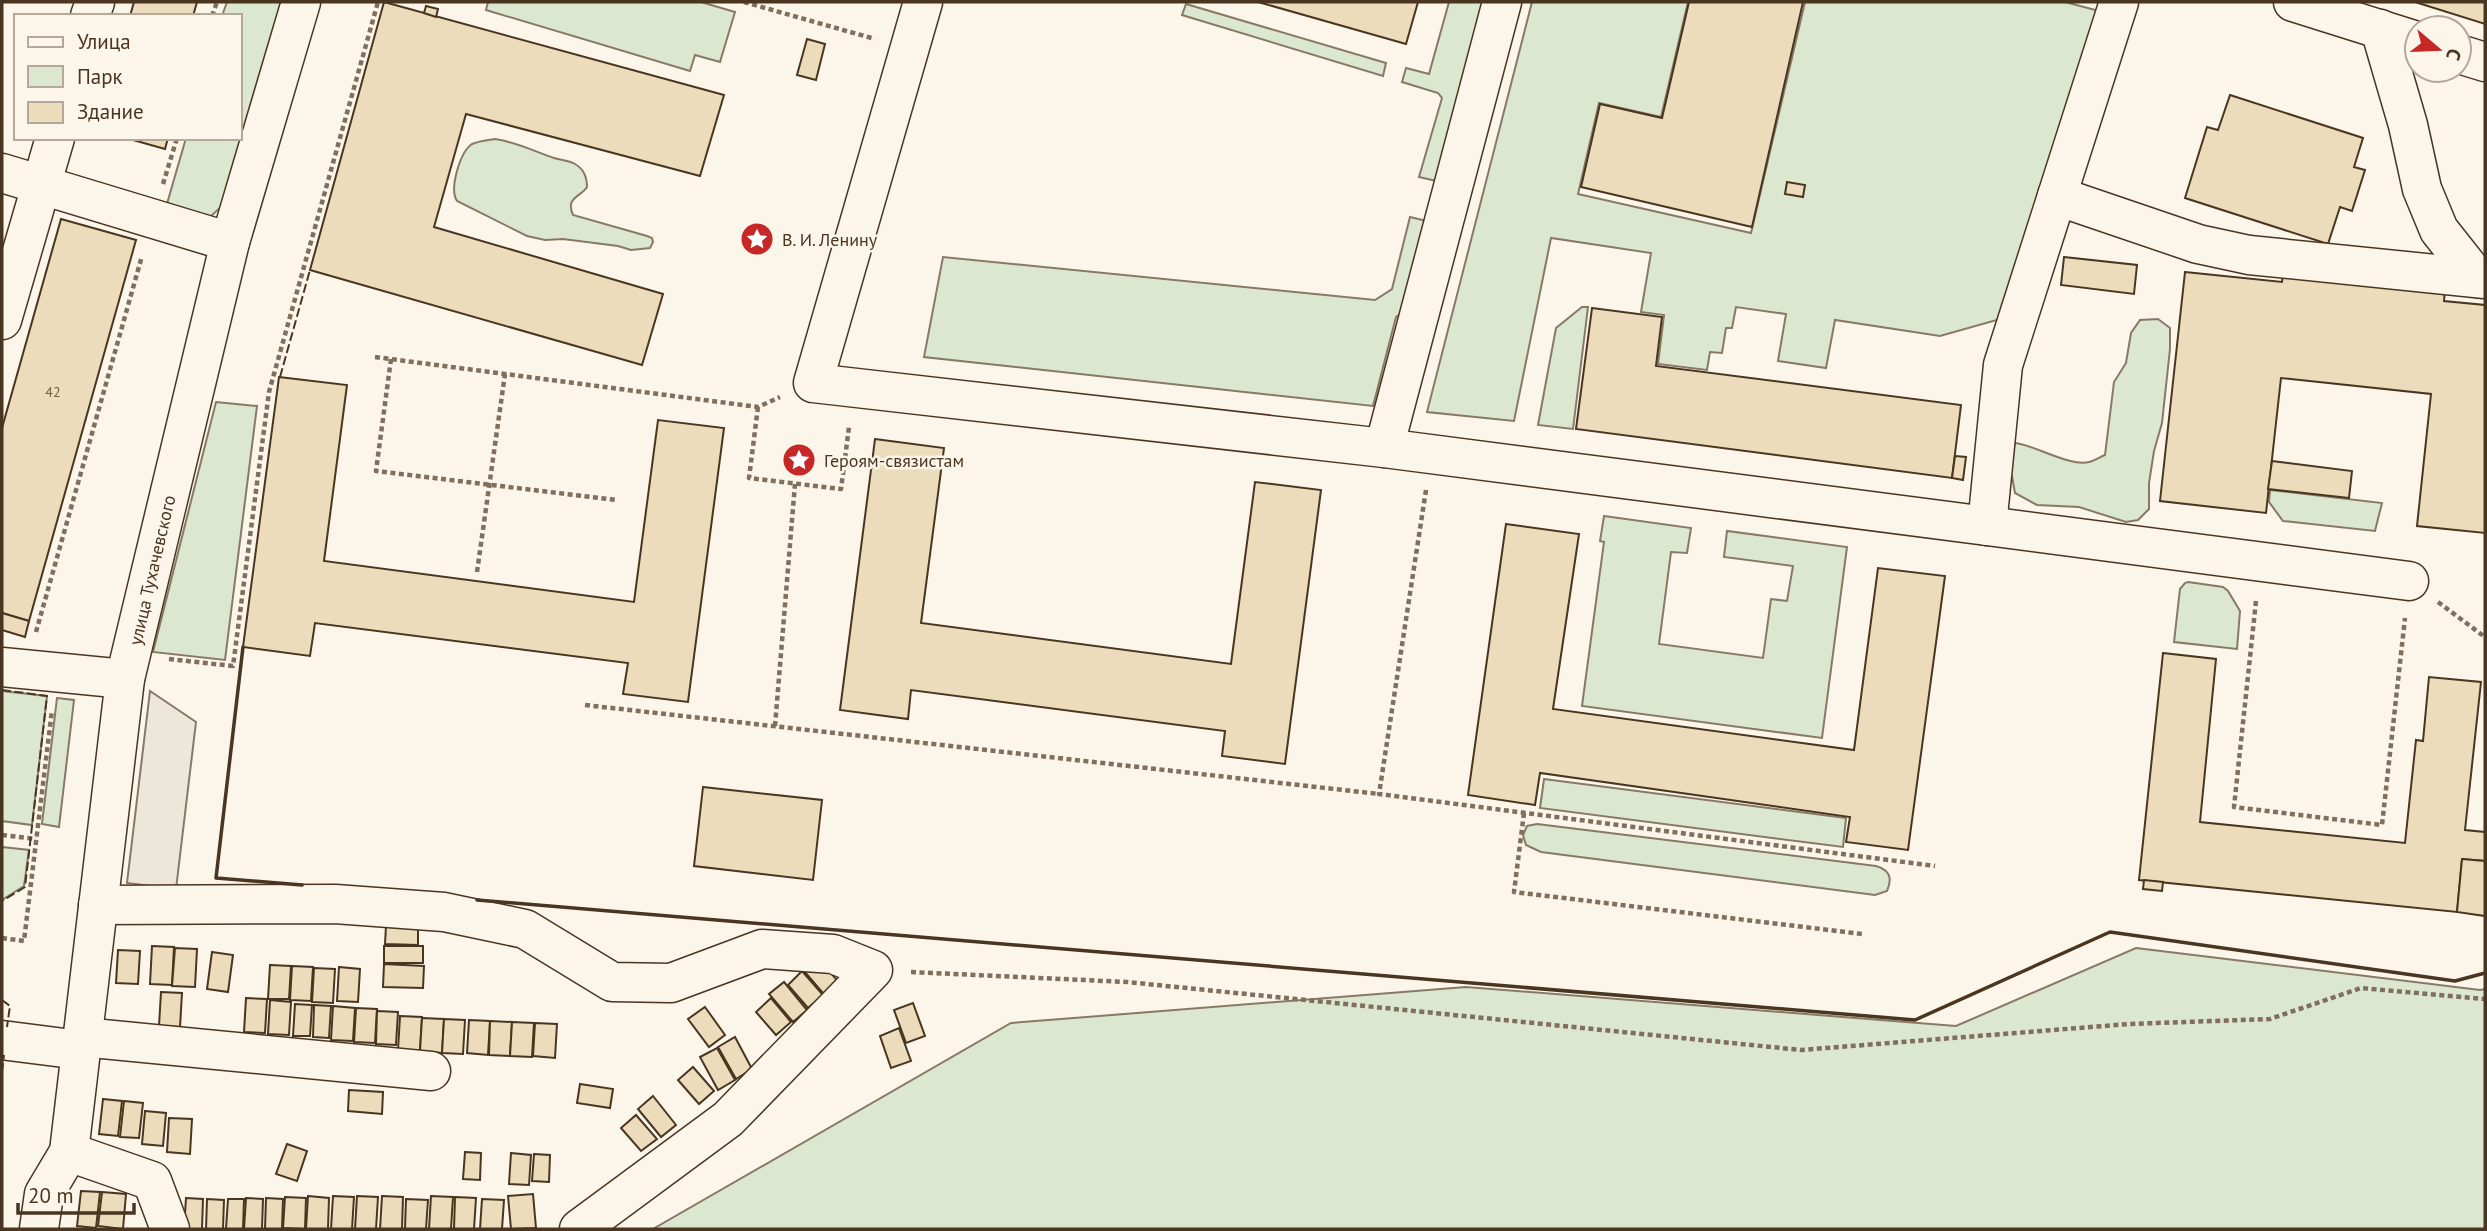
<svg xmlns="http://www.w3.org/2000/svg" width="2487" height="1231" viewBox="0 0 2487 1231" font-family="'PT Sans',sans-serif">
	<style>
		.green { fill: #dce7d0; stroke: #887966; stroke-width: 2 }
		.parking { fill: #ede7d9; stroke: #887966; stroke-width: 2 }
		.building { fill: #ecdcbc; stroke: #4a3520; stroke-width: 2 }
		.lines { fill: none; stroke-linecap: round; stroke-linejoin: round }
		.minor-casing { stroke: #4a3520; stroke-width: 41 }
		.path { stroke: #7f6f5c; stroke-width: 4.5; stroke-dasharray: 5 3.5; stroke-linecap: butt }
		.minor { stroke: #fbf6e9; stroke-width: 38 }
		.fence { stroke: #4a3520; stroke-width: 2; stroke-dasharray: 9 3.5; stroke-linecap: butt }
		.wall { stroke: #4a3520; stroke-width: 3.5 }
		.labels { text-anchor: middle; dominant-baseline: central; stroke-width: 5; stroke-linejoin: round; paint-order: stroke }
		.number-label { font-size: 14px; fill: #725f47 }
		.poi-label { font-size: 18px; fill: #4a3520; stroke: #fbf6e9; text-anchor: start }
		.street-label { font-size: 18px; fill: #4a3520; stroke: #fbf6e9 }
	</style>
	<rect width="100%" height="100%" fill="#fbf6e9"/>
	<g class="green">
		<polygon points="227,2 289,2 222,206 210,217 164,214 186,138 240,138 240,16 222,16"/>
		<polygon points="488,2 701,2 735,12 720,62 695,55 690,71 486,10"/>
		<polygon points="1449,2 1488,2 1441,182 1419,177 1442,98 1438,93 1402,82 1406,68 1429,74"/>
		<polygon points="1532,2 1688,2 1661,117 1599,103 1578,194 1751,233 1805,2 2065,2 2103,12 2004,318 1940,336 1835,320 1826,368 1778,361 1786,314 1736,307 1732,328 1726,328 1722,353 1710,352 1707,370 1658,364 1664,315 1641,312 1651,253 1551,238 1514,421 1427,412"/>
		<polygon points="1186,4 1386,63 1383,76 1182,15"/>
		<path d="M495,139c21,3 38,12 59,19 6,2 15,2 21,6 9,5 12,14 12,23 -6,10 -22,10 -14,28l74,21 5,2 1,4 -3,6 -19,2 -13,-4 -55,-7 -18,1 -18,-4 -70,-35c-8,-12 3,-49 15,-57 6,-3 16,-4 23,-5z"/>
		<polygon points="1410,217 1431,222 1407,309 1396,317 1373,406 924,357 943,257 1375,300 1392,289"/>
		<polygon points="1582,307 1588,307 1573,429 1538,425 1556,328"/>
		<path d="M2158,319l12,9v21l-8,74 -8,28 -5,32v26l-11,11 -12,2 -47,-15 -42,-2 -22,-12 -3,-17 -9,-16 13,-17c20,3 55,24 73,19 5,-1 11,-5 16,-7l9,-73 12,-19 5,-30 9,-13z"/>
		<polygon points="216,402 257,406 225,660 153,652"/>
		<polygon points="2270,490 2382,503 2375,531 2283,521 2269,502"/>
		<polygon points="1604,516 1691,528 1687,553 1671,552 1659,644 1763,658 1771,599 1787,601 1793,566 1724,557 1727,531 1847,547 1822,738 1582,706 1604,542 1600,541"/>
		<polygon points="2188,582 2223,587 2228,591 2240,611 2237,649 2174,642 2180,589 2185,583"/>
		<polygon points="2,691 47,696 32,825 2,821"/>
		<polygon points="57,698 74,700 59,827 42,824"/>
		<polygon points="1544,779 1846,818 1843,847 1540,808"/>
		<path d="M1537,824l339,42c13,4 17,11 11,25l-12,4 -334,-43 -15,-7 -3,-10 4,-9z"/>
		<polygon points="2,847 29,850 24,886 2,900"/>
		<polygon points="2136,948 2480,990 2485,989 2485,1229 653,1229 1011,1023 1466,987 1956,1026"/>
	</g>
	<polygon class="parking" points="150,691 196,722 176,889 127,883"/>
	<g class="building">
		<polygon points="134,2 197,2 193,16 130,16"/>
		<polygon points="384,2 724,95 700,176 466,114 434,227 663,294 642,365 310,270"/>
		<polygon points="1258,2 1418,2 1406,44"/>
		<polygon points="1689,2 1803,2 1752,227 1581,187 1600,104 1662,118"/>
		<polygon points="2415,2 2485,2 2485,24"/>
		<polygon points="426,6 438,9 436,17 424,13"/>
		<polygon points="807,39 825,44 816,80 797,75"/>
		<polygon points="2230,95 2363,138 2354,167 2365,170 2352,211 2340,207 2328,244 2185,198 2207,127 2218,130"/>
		<polygon points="126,138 168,138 165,149"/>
		<polygon points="1787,182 1805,185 1803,197 1785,194"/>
		<polygon points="61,219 136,240 29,621 2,613 2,428"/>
		<polygon points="2064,257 2137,265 2134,294 2061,285"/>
		<polygon points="2185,272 2282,282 2283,272 2445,290 2444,301 2485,305 2485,533 2417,526 2431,394 2281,378 2266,513 2160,501"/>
		<polygon points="1592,308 1662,317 1656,366 1961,405 1952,478 1576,429"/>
		<polygon points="279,377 347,385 324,561 634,602 658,420 724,428 688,702 623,694 628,663 315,623 310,656 243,647"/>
		<polygon points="875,439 944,448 921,623 1231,664 1255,482 1321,490 1285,764 1222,756 1225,731 911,690 908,719 840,710"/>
		<polygon points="1955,456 1966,457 1963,480 1952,478"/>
		<polygon points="2272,461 2352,471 2349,498 2268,489"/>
		<polygon points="1506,524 1579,534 1553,709 1854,750 1878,568 1945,576 1908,850 1846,842 1850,817 1540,773 1535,805 1468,795"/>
		<polygon points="2,613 29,621 25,637 2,630"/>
		<polygon points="2163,653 2216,659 2200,822 2405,843 2416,740 2423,741 2429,677 2481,682 2465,830 2485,832 2485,861 2462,859 2457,912 2139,880"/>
		<polygon points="703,787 822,800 813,880 694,866"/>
		<polygon points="2462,859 2485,861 2485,916 2457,912"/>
		<polygon points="2144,880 2163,882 2162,891 2143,889"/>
		<polygon points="386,926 418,926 418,945 385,944"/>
		<polygon points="152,946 174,947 172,985 150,984"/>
		<rect x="384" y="946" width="39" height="17"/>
		<polygon points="175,948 197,949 195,987 172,986"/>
		<polygon points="118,950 140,951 138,984 116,983"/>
		<polygon points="212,952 233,955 228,992 207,989"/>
		<polygon points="819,958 842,987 828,999 804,971"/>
		<polygon points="384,964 424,966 423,988 383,987"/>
		<polygon points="270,965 291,966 289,999 268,999"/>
		<polygon points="292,966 313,967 311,1001 290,1000"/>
		<polygon points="339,967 360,969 358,1002 337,1001"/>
		<polygon points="314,968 335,969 333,1003 312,1002"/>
		<polygon points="802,971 823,995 808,1008 788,985"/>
		<polygon points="784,982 807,1010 793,1022 769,994"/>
		<polygon points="161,992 182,993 180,1027 159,1026"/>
		<polygon points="246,998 267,999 265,1033 244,1032"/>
		<polygon points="771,998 791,1022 776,1035 756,1012"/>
		<polygon points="270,1000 291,1002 289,1035 268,1034"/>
		<polygon points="913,1003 925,1036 906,1043 894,1010"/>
		<polygon points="295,1004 312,1005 310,1036 293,1036"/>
		<polygon points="314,1005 331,1006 329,1038 313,1037"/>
		<polygon points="333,1006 355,1008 353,1041 331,1040"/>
		<polygon points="705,1007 725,1035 709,1047 688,1019"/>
		<polygon points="356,1008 377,1009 375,1043 354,1042"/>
		<polygon points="377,1011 398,1012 396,1045 376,1044"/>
		<polygon points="400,1016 422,1017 420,1051 398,1050"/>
		<polygon points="422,1018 444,1019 442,1053 420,1051"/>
		<polygon points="444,1019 465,1020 463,1054 442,1053"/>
		<polygon points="469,1020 490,1021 488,1055 467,1053"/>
		<polygon points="490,1021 512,1022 510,1056 489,1055"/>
		<polygon points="512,1022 534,1023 532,1057 510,1056"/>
		<polygon points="535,1023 557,1024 555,1058 533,1056"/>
		<polygon points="899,1028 911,1061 891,1068 880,1036"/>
		<polygon points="735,1037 752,1069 736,1079 718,1047"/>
		<polygon points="717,1048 735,1080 718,1090 700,1057"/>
		<polygon points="693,1067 714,1091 699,1104 678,1080"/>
		<polygon points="580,1084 613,1089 610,1108 577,1103"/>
		<polygon points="349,1090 383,1092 382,1114 348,1111"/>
		<polygon points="653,1096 676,1125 661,1137 638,1109"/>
		<polygon points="103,1099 122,1101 118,1136 99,1134"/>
		<polygon points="124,1101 143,1103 139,1138 120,1137"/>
		<polygon points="145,1111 166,1113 163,1146 142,1144"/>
		<polygon points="636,1115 657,1139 641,1151 621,1128"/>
		<polygon points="169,1118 192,1119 190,1154 167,1152"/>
		<polygon points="287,1144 307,1151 297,1181 276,1174"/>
		<polygon points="465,1152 481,1153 480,1180 463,1179"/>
		<polygon points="511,1153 531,1155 529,1185 509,1184"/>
		<polygon points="534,1154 550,1155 549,1182 532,1181"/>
		<polygon points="81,1191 100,1192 96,1228 77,1226"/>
		<polygon points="102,1192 126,1194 123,1229 98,1226"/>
		<polygon points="533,1194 536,1228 511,1229 508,1196"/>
		<polygon points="308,1196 329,1198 328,1229 306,1229"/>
		<polygon points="333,1196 354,1197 352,1229 331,1229"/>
		<polygon points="357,1196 378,1197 376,1229 355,1229"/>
		<polygon points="382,1196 403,1197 402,1229 380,1229"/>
		<polygon points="431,1196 453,1197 451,1229 429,1229"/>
		<polygon points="285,1197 306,1198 305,1229 283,1228"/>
		<polygon points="455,1197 476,1198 474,1229 454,1229"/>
		<polygon points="186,1198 203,1199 202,1229 184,1229"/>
		<polygon points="246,1198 263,1199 262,1229 244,1229"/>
		<polygon points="266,1198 283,1199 282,1229 265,1229"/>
		<polygon points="207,1199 224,1200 223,1229 206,1229"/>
		<polygon points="228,1199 244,1199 243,1229 226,1229"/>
		<polygon points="406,1199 428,1200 426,1229 405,1229"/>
		<polygon points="482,1199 504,1200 502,1229 480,1229"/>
	</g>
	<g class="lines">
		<defs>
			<g id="minor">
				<polyline points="923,2 813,383 1384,448 1987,526 2003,365 2119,2"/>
				<polyline points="2293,2 2417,41"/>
				<polyline points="90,16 95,2"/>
				<polyline points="2380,29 2408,125 2422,189 2439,230 2477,278"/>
				<polyline points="2459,54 2485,62"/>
				<polyline points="2,173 230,242"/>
				<polyline points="2057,196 2198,244 2249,255 2485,279"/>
				<polyline points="2,320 55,138"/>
				<polyline points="1384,448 1502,2"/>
				<polyline points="1987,526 2409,581"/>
				<polyline points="2,667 125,679"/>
				<polyline points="98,905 335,904 444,912 525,929 612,982 671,983 762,949 833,954 873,970 728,1119 579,1229"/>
				<polyline points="82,1037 431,1071"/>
				<polyline points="2,1040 80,1050"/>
				<polyline points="69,1152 152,1181 170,1229"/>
				<polyline points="39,1229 44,1194 69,1152 125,679 230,242 301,2"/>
			</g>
		</defs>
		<use href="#minor" class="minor-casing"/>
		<g class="path">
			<polyline points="744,2 875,39"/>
			<polyline points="212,16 217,2"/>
			<polyline points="163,184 177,138"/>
			<polyline points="375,357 758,407 780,397"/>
			<polyline points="391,359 376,471 616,500"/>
			<polyline points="758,407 749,478 841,489 849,427"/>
			<polyline points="1426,490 1379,794 1935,866"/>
			<polyline points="477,572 505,374"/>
			<polyline points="2256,601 2234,807 2382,825 2405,618"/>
			<polyline points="2438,602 2485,637"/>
			<polyline points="36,632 142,256"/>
			<polyline points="169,659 233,666 269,392 378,2"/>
			<polyline points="585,705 1379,794"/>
			<polyline points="775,726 795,484"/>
			<polyline points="1524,813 1514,892 1862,934"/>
			<polyline points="2,835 36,839"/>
			<polyline points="2,938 24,941 52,710"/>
			<polyline points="911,972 1127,982 1801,1050 2129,1024 2270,1019 2361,988 2485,999"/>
		</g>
		<use href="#minor" class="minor"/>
		<g class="fence">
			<polyline points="280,377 310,270"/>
			<polyline points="2,690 47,696 25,887 2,901"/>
			<polyline points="2,1000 10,1006 7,1027"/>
			<polyline points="2,1072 4,1055"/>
		</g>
		<g class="wall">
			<polyline points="243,647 216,878 302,885"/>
			<polyline points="477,900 1915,1020 2110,932 2455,981 2485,973"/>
		</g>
	</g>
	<defs>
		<symbol id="sight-disc" viewBox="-11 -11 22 22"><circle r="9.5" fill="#c62828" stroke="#fbf6e9"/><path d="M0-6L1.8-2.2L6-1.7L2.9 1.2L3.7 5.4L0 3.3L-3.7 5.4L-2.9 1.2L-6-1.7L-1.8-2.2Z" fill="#fff"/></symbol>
	</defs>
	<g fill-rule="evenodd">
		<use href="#sight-disc" x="738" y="220" width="38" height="38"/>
		<use href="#sight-disc" x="780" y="441" width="38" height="38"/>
	</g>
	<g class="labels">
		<g class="number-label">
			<text x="53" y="392">42</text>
		</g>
		<g class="poi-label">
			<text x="782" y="239">В. И. Ленину</text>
			<text x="824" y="460">Героям-связистам</text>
		</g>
		<g class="street-label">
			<text transform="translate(152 570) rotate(-77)">улица Тухачевского</text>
		</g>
	</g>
	<rect width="2487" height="1231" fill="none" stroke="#4a3520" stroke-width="7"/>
	<rect x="14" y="14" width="228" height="126" fill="#fbf6e9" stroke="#b4a999" stroke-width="2"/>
	<rect x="28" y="37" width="35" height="10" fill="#fbf6e9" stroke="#b4a999" stroke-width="2"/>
	<text x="77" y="49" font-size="21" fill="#4a3520">Улица</text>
	<rect x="28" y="66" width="35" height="21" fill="#dce7d0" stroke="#b4a999" stroke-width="2"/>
	<text x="77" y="84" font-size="21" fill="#4a3520">Парк</text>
	<rect x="28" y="102" width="35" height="21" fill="#ecdcbc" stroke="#b4a999" stroke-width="2"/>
	<text x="77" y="119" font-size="21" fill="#4a3520">Здание</text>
	<g transform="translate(2438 49) rotate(109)"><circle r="33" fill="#fbf6e9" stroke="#b4a999" stroke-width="2"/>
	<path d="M0-5L12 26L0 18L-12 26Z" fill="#c62828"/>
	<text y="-10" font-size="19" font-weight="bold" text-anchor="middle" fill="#4a3520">С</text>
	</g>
	<path d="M18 1203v10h116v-10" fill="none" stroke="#4a3520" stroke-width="3.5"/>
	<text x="28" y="1203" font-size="21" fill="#4a3520" stroke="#fbf6e9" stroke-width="5" paint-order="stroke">20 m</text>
</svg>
